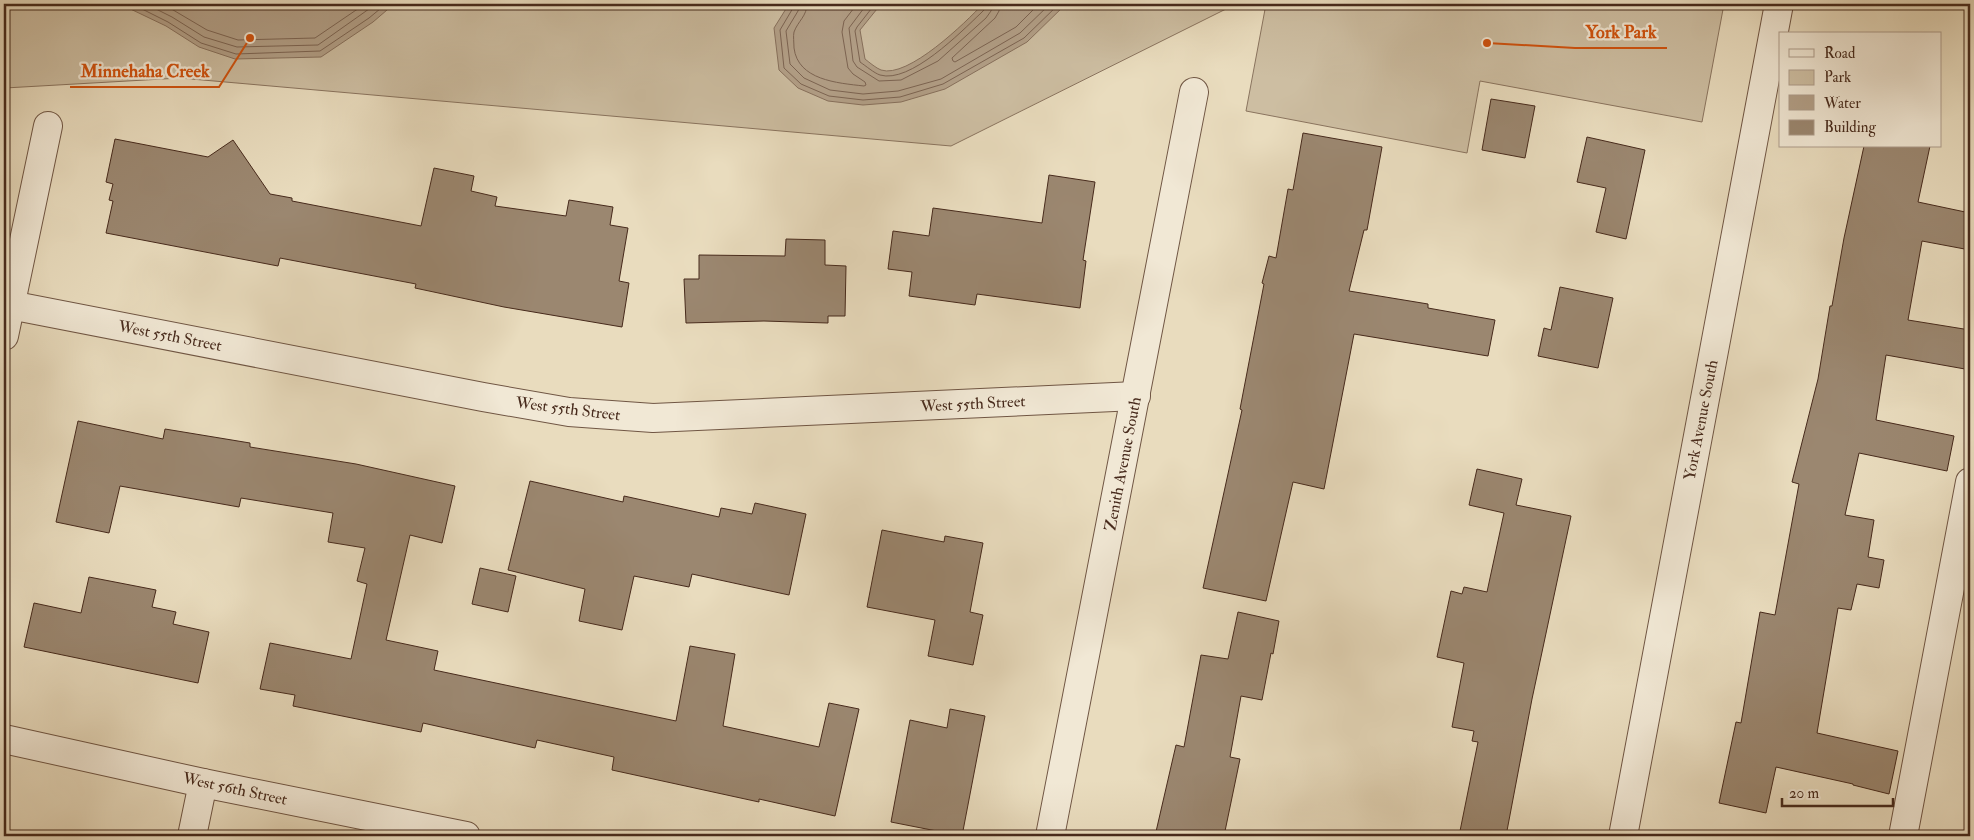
<svg xmlns="http://www.w3.org/2000/svg" width="1974" height="840" viewBox="0 0 1974 840" font-family="'IM FELL Double Pica',serif">
	<style>
		.green { fill: #cdbea2; stroke: #8a745f }
		.water { fill: #b29f87; stroke: #87705c }
		.lines { fill: none; stroke-linecap: round; stroke-linejoin: round }
		.shore { stroke: #7c6452; stroke-width: 1 }
		.building { fill: #9b8770; stroke: #472a1c }
		.minor-casing { stroke: #705644; stroke-width: 30 }
		.minor { stroke: #f1e8d5; stroke-width: 28 }
		.labels { text-anchor: middle; dominant-baseline: central; stroke-width: 4.5; stroke-linejoin: round; paint-order: stroke }
		.street-label { font-size: 16px; fill: #472a1c; stroke: #f1e8d5 }
		.leader { fill: none; stroke: #d0520e; stroke-width: 2 }
		.callout-dot { fill: #d0520e; stroke: #f1e8d5; stroke-width: 2 }
		.callout-label { font-size: 18px; text-anchor: middle; font-weight: bold; fill: #d0520e; stroke: #f1e8d5; stroke-width: 4.5; stroke-linejoin: round; paint-order: stroke }
	</style>
	<rect width="100%" height="100%" fill="#e9dcbe"/>
	<filter id="stains"><feTurbulence type="fractalNoise" baseFrequency=".004" numOctaves="4"/><feColorMatrix values="0 0 0 0 .2 0 0 0 0 .09 0 0 0 0 .02 0 0 0 .5 -.17"/></filter>
	<radialGradient id="worn" r=".72"><stop offset=".6" stop-color="#630" stop-opacity="0"/><stop offset="1" stop-color="#630" stop-opacity=".3"/></radialGradient>
	<g class="green">
		<polygon points="4,4 1236,4 951,146 180,78 5,88 4,95"/>
		<polygon points="1266,4 1724,4 1702,122 1480,81 1467,153 1246,111"/>
	</g>
	<g class="water">
		<polygon points="120,4 394,4 373,22 321,57 235,59 199,47 166,26"/>
		<path d="M789,4h92l-21,26 5,29c5,4 11,9 16,11 27,9 85,-48 102,-66h83l-39,38 -82,47 -44,13 -38,3 -35,-4 -30,-13 -19,-18 -5,-42z"/>
	</g>
	<g class="lines">
		<g class="shore">
			<polyline points="132,4 168,22 201,43 236,54 320,51 369,18 386,4"/>
			<polyline points="146,4 172,17 204,37 237,47 318,45 376,4"/>
			<polyline points="163,4 207,30 238,40 315,38 365,4"/>
			<polyline points="793,4 793,8 780,30 784,68 801,84 829,96 863,100 900,97 943,84 1024,38 1059,4"/>
			<polyline points="800,4 798,11 786,31 790,64 804,78 830,90 863,94 898,91 941,79 1020,33 1050,4"/>
			<path d="M807,4c0,12 -9,17 -13,28 -1,4 0,11 0,16 4,32 43,35 70,38l2,-1 -1,-3 -12,-8 -5,-6 -6,-36 2,-11 13,-17"/>
			<polyline points="867,4 849,28 853,61 857,67 879,81 901,80 938,61 986,18 991,11 993,4"/>
			<path d="M875,4l-18,23 -2,4 5,31c6,4 14,11 20,13 30,9 81,-43 101,-62l5,-5v-4"/>
			<polyline points="1000,4 999,11 995,18 952,58 953,61 955,62 1016,27 1039,4"/>
		</g>
	</g>
	<g class="building">
		<polygon points="1491,99 1535,106 1525,158 1482,150"/>
		<polygon points="1303,133 1382,147 1367,230 1364,230 1349,291 1428,304 1428,308 1495,320 1488,356 1354,334 1324,489 1293,482 1266,601 1203,588 1242,410 1240,409 1264,284 1262,283 1269,256 1276,258 1288,189 1293,190"/>
		<polygon points="1587,137 1645,150 1626,239 1596,232 1606,188 1577,182"/>
		<polygon points="115,139 208,157 233,140 270,194 292,198 292,201 421,226 434,168 474,176 471,191 497,197 495,206 566,216 569,200 613,207 610,225 628,228 619,281 629,283 622,327 504,307 415,288 416,284 280,258 278,266 106,233 113,201 109,200 113,184 106,182"/>
		<polygon points="1864,146 1930,146 1918,202 1970,213 1970,250 1922,241 1908,320 1970,330 1970,336 1965,369 1886,355 1876,420 1954,436 1947,471 1859,453 1845,515 1874,520 1868,557 1884,560 1879,588 1857,584 1851,610 1838,608 1817,733 1898,751 1889,794 1853,785 1853,784 1776,767 1766,813 1719,803 1736,722 1741,723 1760,612 1775,615 1799,484 1792,482 1818,379 1830,306 1832,306 1844,238"/>
		<polygon points="1049,175 1095,182 1083,260 1086,261 1080,308 977,294 975,305 909,296 912,272 888,269 893,231 929,236 933,208 1042,223"/>
		<polygon points="786,239 825,240 825,265 846,266 845,316 828,316 828,323 764,321 686,323 684,279 699,279 699,255 785,256"/>
		<polygon points="1560,287 1613,298 1598,368 1538,356 1544,328 1551,330"/>
		<polygon points="78,421 163,439 165,429 250,443 250,447 356,464 455,486 442,543 410,535 386,640 438,651 434,670 676,721 690,646 735,654 723,726 819,747 829,703 859,709 835,816 759,799 759,802 612,770 614,757 537,740 535,748 423,723 421,732 293,706 295,695 260,689 270,643 351,659 367,584 357,581 365,548 328,542 333,513 241,498 239,507 120,486 109,533 56,522"/>
		<polygon points="1477,469 1522,479 1516,505 1571,516 1532,699 1506,836 1459,836 1478,742 1472,741 1474,731 1452,727 1464,663 1437,657 1451,591 1462,594 1464,587 1487,592 1504,513 1469,505"/>
		<polygon points="530,481 623,502 624,496 719,517 721,508 752,514 755,503 806,514 789,595 692,574 689,587 634,576 622,630 579,621 585,589 508,570"/>
		<polygon points="882,530 944,542 945,536 983,543 970,612 983,615 973,665 928,656 935,620 867,607"/>
		<polygon points="480,568 516,576 508,612 472,604"/>
		<polygon points="89,577 156,590 152,607 176,612 173,624 209,632 198,683 24,647 34,603 81,613"/>
		<polygon points="1238,612 1279,621 1273,654 1271,653 1262,700 1241,696 1230,757 1240,759 1224,836 1155,836 1176,745 1184,747 1201,655 1228,659"/>
		<polygon points="950,709 985,716 962,836 891,822 910,720 947,728"/>
	</g>
	<g class="lines">
		<defs>
			<g id="minor">
				<polyline points="10,305 483,397 569,412 653,418 1136,396"/>
				<polyline points="4,336 48,126"/>
				<polyline points="4,739 203,783 466,836"/>
				<polyline points="192,836 203,783"/>
				<polyline points="1050,836 1194,92"/>
				<polyline points="1623,836 1779,4"/>
				<polyline points="1903,836 1970,482"/>
			</g>
		</defs>
		<use href="#minor" class="minor-casing"/>
		<use href="#minor" class="minor"/>
	</g>
	<g class="labels">
		<g class="street-label">
			<text transform="translate(170 336) rotate(11)">West 55th Street</text>
			<text transform="translate(973 404) rotate(-3)">West 55th Street</text>
			<text transform="translate(568 409) rotate(7)">West 55th Street</text>
			<text transform="translate(1701 420) rotate(-79)">York Avenue South</text>
			<text transform="translate(1123 464) rotate(-79)">Zenith Avenue South</text>
			<text transform="translate(235 789) rotate(12)">West 56th Street</text>
		</g>
	</g>
	<path class="leader" d="M1487 43L1575 48H1667M250 38L219 87H70"/>
	<g class="callout-dot">
		<circle cx="1487" cy="43" r="5"/>
		<circle cx="250" cy="38" r="5"/>
	</g>
	<g class="callout-label">
		<text x="1621" y="38">York Park</text>
		<text x="145" y="77">Minnehaha Creek</text>
	</g>
	<rect width="1974" height="840" fill="none" stroke="#e9dcbe" stroke-width="20"/>
	<rect x="5" y="5" width="1964" height="830" fill="none" stroke="#472a1c" stroke-width="2.5"/>
	<rect x="10" y="10" width="1954" height="820" fill="none" stroke="#472a1c"/>
	<rect x="1779" y="32" width="162" height="115" fill="#f1e8d5" stroke="#ad9c8b"/>
	<rect x="1789" y="49" width="25" height="8" fill="#f1e8d5" stroke="#ad9c8b"/>
	<text x="1824" y="58" font-size="15" fill="#472a1c">Road</text>
	<rect x="1789" y="70" width="25" height="15" fill="#cdbea2" stroke="#ad9c8b"/>
	<text x="1824" y="82" font-size="15" fill="#472a1c">Park</text>
	<rect x="1789" y="95" width="25" height="15" fill="#b29f87" stroke="#ad9c8b"/>
	<text x="1824" y="108" font-size="15" fill="#472a1c">Water</text>
	<rect x="1789" y="120" width="25" height="15" fill="#9b8770" stroke="#ad9c8b"/>
	<text x="1824" y="132" font-size="15" fill="#472a1c">Building</text>
	<path d="M1782 798v8h111v-8" fill="none" stroke="#472a1c" stroke-width="2.5"/>
	<text x="1789" y="798" font-size="15" fill="#472a1c" stroke="#f1e8d5" stroke-width="4" paint-order="stroke">20 m</text>
	<rect width="100%" height="100%" filter="url(#stains)"/>
	<rect width="100%" height="100%" fill="url(#worn)"/>
</svg>
